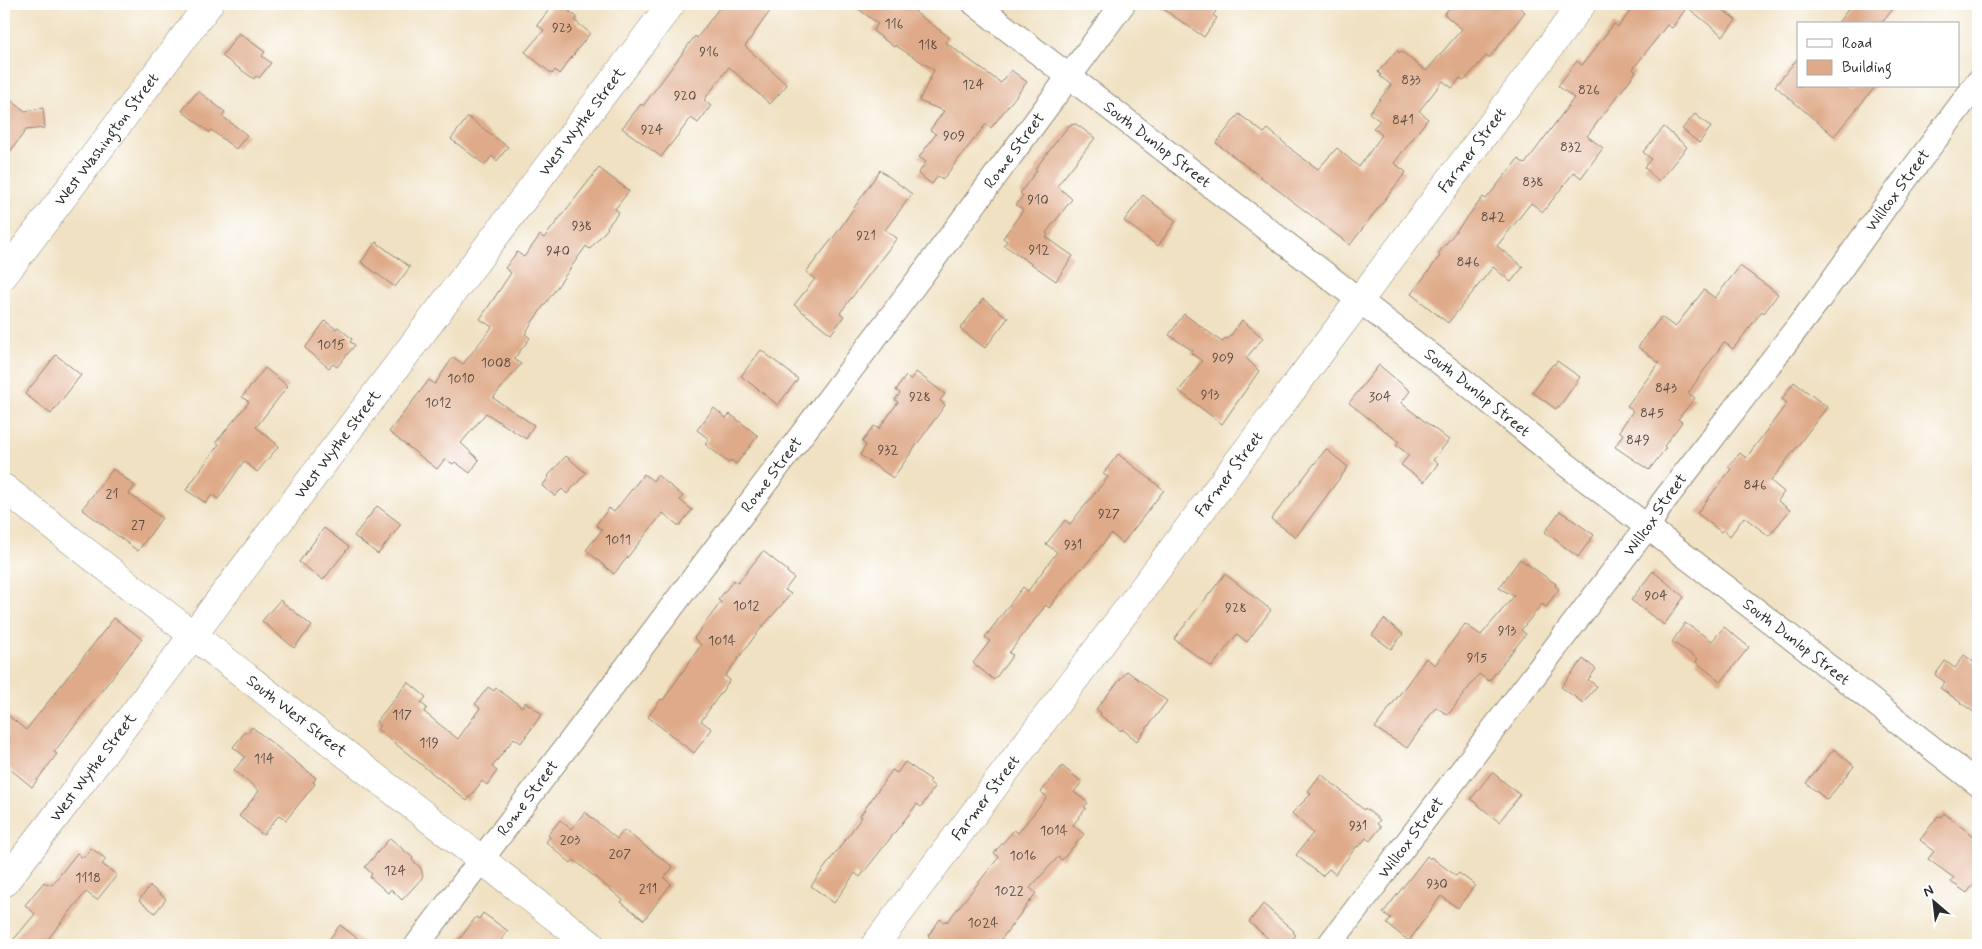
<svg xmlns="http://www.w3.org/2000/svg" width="1982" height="949" viewBox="0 0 1982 949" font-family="Mynerve,sans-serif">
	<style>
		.building { fill: #dfaa89 }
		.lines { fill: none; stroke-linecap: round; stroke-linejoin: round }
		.minor-casing { stroke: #8e8676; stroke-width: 26 }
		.tertiary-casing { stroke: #8e8676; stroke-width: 29 }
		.primary-casing { stroke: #8e8676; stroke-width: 29 }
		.minor { stroke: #fff; stroke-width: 24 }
		.tertiary { stroke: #fff; stroke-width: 28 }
		.primary { stroke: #fff; stroke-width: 28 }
		.labels { text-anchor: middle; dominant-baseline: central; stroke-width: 4; stroke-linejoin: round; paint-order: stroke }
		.number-label { font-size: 14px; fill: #584b42 }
		.street-label { font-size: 16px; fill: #2b2b2b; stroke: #fff }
	</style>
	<rect width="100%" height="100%" fill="#fff"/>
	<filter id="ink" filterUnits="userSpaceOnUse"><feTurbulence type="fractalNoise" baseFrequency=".02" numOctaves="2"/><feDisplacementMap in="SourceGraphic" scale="10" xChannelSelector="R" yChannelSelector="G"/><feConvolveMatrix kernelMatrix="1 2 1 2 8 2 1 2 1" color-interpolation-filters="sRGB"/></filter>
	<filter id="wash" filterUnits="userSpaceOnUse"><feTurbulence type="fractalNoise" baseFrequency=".0096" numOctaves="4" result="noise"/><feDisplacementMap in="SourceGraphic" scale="20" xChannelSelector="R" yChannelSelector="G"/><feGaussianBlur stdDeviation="1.12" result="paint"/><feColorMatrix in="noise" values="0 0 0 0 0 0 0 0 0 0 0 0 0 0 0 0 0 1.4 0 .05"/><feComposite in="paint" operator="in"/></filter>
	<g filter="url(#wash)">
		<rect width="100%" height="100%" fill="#f0e1c2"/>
		<g id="blocks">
			<g class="building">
				<polygon points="560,4 577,17 575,21 590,33 559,74 555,70 552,74 525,52 544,30 537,25 553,5 557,8"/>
				<polygon points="722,4 775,4 745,46 787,85 770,104 729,67 704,100 711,106 698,123 691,118 661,157 622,128 641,104 643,106 695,36 697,38"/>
				<polygon points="852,4 922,4 915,12 949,37 945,42 1001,83 1011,70 1027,82 991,128 986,124 943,179 938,176 932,184 918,174 926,162 919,157 936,134 930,130 944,111 919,101 934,70 895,45 894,47 873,31 878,24"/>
				<polygon points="1156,4 1221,4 1213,15 1217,18 1204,37"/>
				<polygon points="1453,4 1515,4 1525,12 1489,58 1486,56 1464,81 1460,78 1452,88 1443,81 1419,111 1428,119 1394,163 1406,172 1350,245 1216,143 1239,114 1264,133 1268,129 1297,154 1318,169 1337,148 1359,167 1382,135 1373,128 1380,121 1369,113 1391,85 1380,76 1381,75 1378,72 1397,50 1399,53 1401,51 1426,71 1462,29 1444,14"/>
				<polygon points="1636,4 1716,4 1736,20 1723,36 1687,7 1672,28 1667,25 1633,69 1636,72 1587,136 1603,148 1581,178 1574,172 1543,212 1531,203 1497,246 1523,267 1511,282 1493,267 1448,323 1411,294 1440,256 1438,254 1483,197 1486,199 1518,159 1525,164 1574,98 1558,86 1577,61 1582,65 1614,24 1618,27"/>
				<polygon points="1852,4 1897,4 1881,24 1837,24"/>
				<polygon points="239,33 265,52 262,56 271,63 259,78 256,76 254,79 222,56"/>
				<polygon points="1798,58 1798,86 1876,86 1834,136 1775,86"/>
				<polygon points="198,91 225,112 222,116 247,135 236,149 211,130 209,132 182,111"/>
				<polygon points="4,95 25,111 43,108 45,128 26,130 4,160"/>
				<polygon points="1695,114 1711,127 1699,143 1682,129"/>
				<polygon points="468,117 508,147 497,161 492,156 485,165 451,139"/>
				<polygon points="1076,124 1095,138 1057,186 1072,199 1046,233 1048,235 1046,237 1073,256 1056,281 1004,245 1007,241 1003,238 1023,210 1016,205 1023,196 1020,193 1037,170 1035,169 1069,125"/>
				<polygon points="1664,127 1687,147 1659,181 1644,167 1651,159 1643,152"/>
				<polygon points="599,168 629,191 615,209 619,212 607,227 608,228 590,249 586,246 531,324 525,334 530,338 514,359 521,364 493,398 534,425 526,439 486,413 461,443 479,460 470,473 455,462 453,464 445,459 437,469 389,432 429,380 435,384 453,357 463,364 492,327 480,319 511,273 505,268 517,252 524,257 540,235 544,238"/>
				<polygon points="880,170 912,194 885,230 897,238 840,313 844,316 831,334 794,305 815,279 806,272 836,234"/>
				<polygon points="1143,195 1176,221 1158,246 1124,221"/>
				<polygon points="376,242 410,267 395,287 361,262"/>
				<polygon points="1740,266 1778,294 1764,313 1762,311 1733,349 1724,342 1688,393 1695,398 1678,419 1682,422 1664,446 1666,448 1649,470 1615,447 1623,434 1619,431 1633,411 1627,406 1659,363 1638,347 1661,317 1675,327 1704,290 1715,298"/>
				<polygon points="983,299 1008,318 985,348 960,329"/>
				<polygon points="1184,314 1222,342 1226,338 1228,339 1242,320 1263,338 1246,358 1259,371 1222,424 1179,391 1202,361 1191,353 1193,351 1169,335"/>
				<polygon points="325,321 336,329 338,327 352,339 350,342 355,345 337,367 333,364 329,368 305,348"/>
				<polygon points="761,350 798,379 778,405 741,376"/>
				<polygon points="56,355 81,375 51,414 25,394"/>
				<polygon points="1557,361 1580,377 1559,407 1558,406 1556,409 1532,392 1553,364 1554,365"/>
				<polygon points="1379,365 1410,391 1401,403 1449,440 1433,460 1438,464 1424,482 1401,465 1409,455 1396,445 1399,442 1349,403"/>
				<polygon points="265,368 288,386 256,427 279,446 257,472 244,461 218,499 212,495 206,503 186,490 219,444 216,442 249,402 242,397"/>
				<polygon points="916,372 945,394 940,401 945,405 893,478 860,455 866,445 862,442 874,426 879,429 898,402 895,400 900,393 896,390 906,376 910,380"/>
				<polygon points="1794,382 1827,407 1771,481 1784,492 1778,501 1790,510 1769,536 1744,517 1730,536 1723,530 1721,532 1697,513 1731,469 1728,467 1740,453 1746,458 1787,403 1782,399"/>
				<polygon points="714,408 726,418 730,414 758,436 736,464 731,460 729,463 705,444 709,439 697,430"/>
				<polygon points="1326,449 1348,467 1296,537 1271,519"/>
				<polygon points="1118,454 1164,490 1123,543 1111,534 1082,569 1081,568 1068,582 1049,608 1046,605 1009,653 1013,655 994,680 973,663 990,641 985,637 1023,587 1028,591 1057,552 1046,544 1065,520 1070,524 1108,477 1103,474"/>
				<polygon points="566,456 586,473 567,494 562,489 555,496 542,486 549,477 548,476"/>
				<polygon points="113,469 135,486 129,494 162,518 138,551 82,509"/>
				<polygon points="644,474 653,481 657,475 683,496 680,500 692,510 679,526 663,513 614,574 586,550 602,530 596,525 609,508 614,512"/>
				<polygon points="377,506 401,524 378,554 354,536"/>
				<polygon points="1560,511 1594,535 1578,557 1545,532"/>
				<polygon points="324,528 349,547 323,580 299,562"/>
				<polygon points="763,551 788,571 787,572 794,578 785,590 791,594 758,632 725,676 730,680 701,721 712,729 694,753 648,717 661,699 663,700 701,645 694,638 721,602 718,600 734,580 738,583"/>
				<polygon points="1520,559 1556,584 1555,586 1559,589 1546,607 1542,604 1521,630 1526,634 1489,681 1479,674 1448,715 1436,707 1407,748 1375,728 1426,658 1435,665 1465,624 1481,635 1514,596 1499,588"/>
				<polygon points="1653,571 1684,597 1664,625 1631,600"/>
				<polygon points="1225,574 1271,610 1247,642 1237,634 1212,667 1174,639"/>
				<polygon points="280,600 312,626 294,648 262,621"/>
				<polygon points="114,618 142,639 54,752 57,754 32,787 4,764 4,712 26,730"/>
				<polygon points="1384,619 1403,634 1391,649 1372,635"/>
				<polygon points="1685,623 1712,641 1724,627 1749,647 1721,682 1696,662 1698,659 1672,642"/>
				<polygon points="1964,655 1978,665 1978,715 1940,688 1945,682 1935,675 1945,661 1955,668"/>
				<polygon points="1583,659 1596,669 1588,680 1597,686 1583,703 1561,687"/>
				<polygon points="1127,671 1167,701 1137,741 1122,729 1121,731 1100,715 1101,713 1096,709"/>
				<polygon points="408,682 426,697 421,703 427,708 424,712 458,739 480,708 475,704 488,687 494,691 496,688 522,707 525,702 542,714 521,743 514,738 492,767 497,771 487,785 482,781 467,801 377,729 380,725 376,722"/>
				<polygon points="252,727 316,778 313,782 315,784 286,820 279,815 263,835 239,816 259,791 234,770 245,757 233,747 246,731 248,733"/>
				<polygon points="1834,749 1854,766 1827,800 1806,783"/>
				<polygon points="905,762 931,780 929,782 935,787 921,807 917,804 860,877 855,873 834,903 811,886 862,817 860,816 892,770 897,773"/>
				<polygon points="1062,766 1082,782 1074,792 1088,803 1084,807 1086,808 1073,825 1084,834 1062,860 1058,857 1030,888 1036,893 997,945 990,939 986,945 940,945 928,936 940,919 944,922 946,920 947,922 999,857 994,853 1014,830 1018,833 1047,797 1041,792"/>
				<polygon points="1492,772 1520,795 1499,822 1471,799"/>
				<polygon points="1321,774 1364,810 1365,808 1380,820 1377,824 1381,827 1370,841 1366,838 1359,847 1357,846 1335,874 1329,869 1322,876 1296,855 1313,833 1292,813 1311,794 1308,791"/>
				<polygon points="585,812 617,839 624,830 673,867 664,878 671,884 644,920 621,902 623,900 574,860 571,863 546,842 550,837 548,835 560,820 571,829"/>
				<polygon points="1944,813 1978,840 1978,878 1967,893 1951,882 1954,878 1928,859 1934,851 1920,840 1938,816 1941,817"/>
				<polygon points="390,838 413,858 412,860 421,868 423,877 402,900 391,889 388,893 370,877 372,874 365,867"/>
				<polygon points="91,848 106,859 102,864 117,875 97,900 86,892 43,945 9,945 35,914 25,905 44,882 48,885 49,883 52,885 77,853 83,858"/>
				<polygon points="1427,856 1430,859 1431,857 1456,876 1459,873 1475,885 1458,908 1441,896 1409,941 1387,924 1391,918 1383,913"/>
				<polygon points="150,886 166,899 155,913 139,900"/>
				<polygon points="1263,904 1294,931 1293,933 1296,935 1287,945 1276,945 1249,922"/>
				<polygon points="483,913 508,931 497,945 455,945 476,917 479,919"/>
				<polygon points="340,925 366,945 325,945"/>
			</g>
		</g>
	</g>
	<g filter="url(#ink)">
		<use href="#blocks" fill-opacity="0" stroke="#8e8676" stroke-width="1"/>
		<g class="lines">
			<defs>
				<g id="minor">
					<path id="s1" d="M975,4l489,377 95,78 229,176 190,149"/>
					<path id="s2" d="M417,945l478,-634 228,-307"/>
					<path id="s3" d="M1329,945l319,-419 15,-24 154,-200 73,-102 88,-118"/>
				</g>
				<g id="tertiary">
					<path id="s4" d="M4,488l587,457"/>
					<path id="s5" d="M875,945l707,-941"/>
				</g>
				<g id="primary">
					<path id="s6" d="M4,275l205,-271"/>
					<path id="s7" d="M4,883l43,-55 624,-824"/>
				</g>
			</defs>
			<use href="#minor" class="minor-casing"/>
			<use href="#tertiary" class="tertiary-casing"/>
			<use href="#primary" class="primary-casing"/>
			<use href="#minor" class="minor"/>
			<use href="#tertiary" class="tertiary"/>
			<use href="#primary" class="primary"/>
		</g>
	</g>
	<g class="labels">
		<g class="number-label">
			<text x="894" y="24">116</text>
			<text x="562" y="28">923</text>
			<text x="928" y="45">118</text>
			<text x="709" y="52">916</text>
			<text x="1411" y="80">833</text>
			<text x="973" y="85">124</text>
			<text x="1589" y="90">826</text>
			<text x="685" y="96">920</text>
			<text x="1403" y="120">841</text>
			<text x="652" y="130">924</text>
			<text x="954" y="136">909</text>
			<text x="1571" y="147">832</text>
			<text x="1533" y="182">838</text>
			<text x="1038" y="200">910</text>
			<text x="1493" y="217">842</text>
			<text x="582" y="226">938</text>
			<text x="866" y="236">921</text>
			<text x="1039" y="250">912</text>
			<text x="558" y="251">940</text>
			<text x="1468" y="262">846</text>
			<text x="331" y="345">1015</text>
			<text x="1223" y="358">909</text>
			<text x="496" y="363">1008</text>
			<text x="461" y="379">1010</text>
			<text x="1666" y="388">843</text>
			<text x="1210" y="395">913</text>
			<text x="920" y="397">928</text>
			<text x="1380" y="397">304</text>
			<text x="438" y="403">1012</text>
			<text x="1652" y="413">845</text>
			<text x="1638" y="440">849</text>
			<text x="888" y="450">932</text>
			<text x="1755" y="485">846</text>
			<text x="112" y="494">21</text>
			<text x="1109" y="514">927</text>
			<text x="138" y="525">27</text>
			<text x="618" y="540">1011</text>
			<text x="1073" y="545">931</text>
			<text x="1656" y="596">904</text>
			<text x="746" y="606">1012</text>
			<text x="1236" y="608">928</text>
			<text x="1507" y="631">913</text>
			<text x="722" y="641">1014</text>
			<text x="1477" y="658">915</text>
			<text x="402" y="715">117</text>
			<text x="429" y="743">119</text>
			<text x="264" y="759">114</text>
			<text x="1358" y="826">931</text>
			<text x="1054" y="831">1014</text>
			<text x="570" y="840">203</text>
			<text x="620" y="854">207</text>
			<text x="1023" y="856">1016</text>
			<text x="395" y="871">124</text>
			<text x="88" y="878">1118</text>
			<text x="1437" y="884">930</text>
			<text x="648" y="889">211</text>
			<text x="1009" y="891">1022</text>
			<text x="983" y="923">1024</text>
		</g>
		<g class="street-label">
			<text stroke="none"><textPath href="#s7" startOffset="956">West Wythe Street</textPath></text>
			<text stroke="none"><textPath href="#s6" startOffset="170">West Washington Street</textPath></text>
			<text stroke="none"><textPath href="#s1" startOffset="230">South Dunlop Street</textPath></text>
			<text stroke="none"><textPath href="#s2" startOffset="994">Rome Street</textPath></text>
			<text stroke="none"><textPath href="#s5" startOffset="994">Farmer Street</textPath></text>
			<text stroke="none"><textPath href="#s3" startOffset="945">Willcox Street</textPath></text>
			<text stroke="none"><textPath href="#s1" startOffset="635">South Dunlop Street</textPath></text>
			<text stroke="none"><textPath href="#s7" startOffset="551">West Wythe Street</textPath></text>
			<text stroke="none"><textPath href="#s2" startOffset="589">Rome Street</textPath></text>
			<text stroke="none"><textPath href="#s5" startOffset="589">Farmer Street</textPath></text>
			<text stroke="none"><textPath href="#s3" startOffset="540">Willcox Street</textPath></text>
			<text stroke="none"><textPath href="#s1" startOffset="1040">South Dunlop Street</textPath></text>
			<text stroke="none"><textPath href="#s4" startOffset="371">South West Street</textPath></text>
			<text stroke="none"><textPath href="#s7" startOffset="146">West Wythe Street</textPath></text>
			<text stroke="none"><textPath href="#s5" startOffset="184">Farmer Street</textPath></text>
			<text stroke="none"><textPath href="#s2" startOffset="184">Rome Street</textPath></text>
			<text stroke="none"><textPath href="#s3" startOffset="135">Willcox Street</textPath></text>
		</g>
	</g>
	<rect width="1982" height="949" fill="none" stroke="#fff" stroke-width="20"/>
	<rect x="1797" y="22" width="162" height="65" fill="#ffffff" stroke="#aaaaaa"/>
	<rect x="1807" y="39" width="25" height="8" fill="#ffffff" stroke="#aaaaaa"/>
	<text x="1842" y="48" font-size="15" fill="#2b2b2b">Road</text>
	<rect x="1807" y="60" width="25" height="15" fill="#dfaa89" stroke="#aaaaaa"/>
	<text x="1842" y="72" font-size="15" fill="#2b2b2b">Building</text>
	<g transform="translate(1934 902) rotate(332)" stroke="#ffffff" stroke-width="4" paint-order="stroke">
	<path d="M0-4L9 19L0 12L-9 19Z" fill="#2b2b2b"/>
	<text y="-8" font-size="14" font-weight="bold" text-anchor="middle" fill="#2b2b2b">N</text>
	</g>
</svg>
